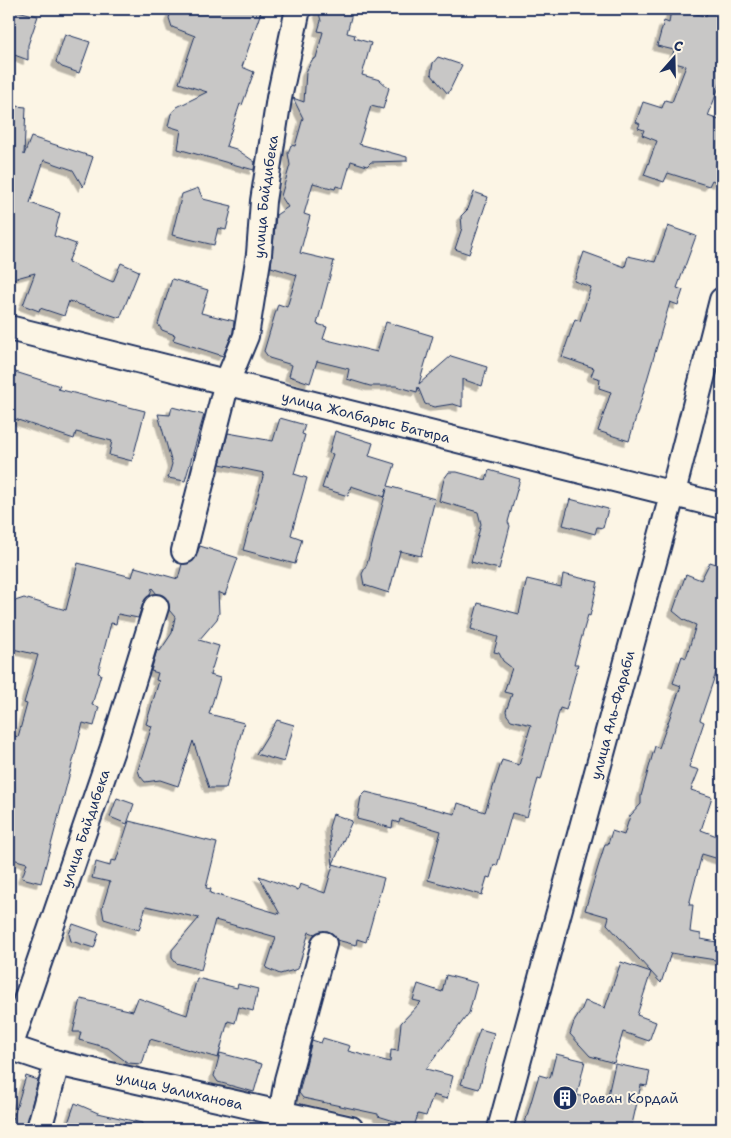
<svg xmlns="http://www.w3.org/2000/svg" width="731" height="1138" viewBox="0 0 731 1138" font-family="'Shantell Sans',sans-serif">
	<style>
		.building { fill: #c8c7c6; stroke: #1b2f5e; filter: url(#shadow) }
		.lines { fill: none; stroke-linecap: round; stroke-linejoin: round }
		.street-casing { stroke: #1b2f5e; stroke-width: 28 }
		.street { stroke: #fcf5e5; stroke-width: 24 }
		.labels { text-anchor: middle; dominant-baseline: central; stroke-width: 4; stroke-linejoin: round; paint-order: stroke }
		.street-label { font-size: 14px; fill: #1b2f5e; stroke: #fcf5e5 }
		.poi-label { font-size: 14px; fill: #1b2f5e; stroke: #fcf5e5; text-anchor: start }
	</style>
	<defs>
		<filter id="shadow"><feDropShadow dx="-4.5" dy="4.5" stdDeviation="0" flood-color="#0004"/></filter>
	</defs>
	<rect width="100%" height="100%" fill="#fcf5e5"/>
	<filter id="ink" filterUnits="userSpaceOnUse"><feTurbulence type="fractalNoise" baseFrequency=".02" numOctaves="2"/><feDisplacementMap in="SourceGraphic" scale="10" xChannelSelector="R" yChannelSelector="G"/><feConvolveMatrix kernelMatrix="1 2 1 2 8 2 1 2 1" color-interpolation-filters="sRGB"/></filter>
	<g filter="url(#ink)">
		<g class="building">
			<polygon points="9,9 38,16 28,45 28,60 9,53"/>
			<polygon points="172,9 262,9 242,67 254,72 242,105 240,104 226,146 236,149 255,162 254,170 178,149 181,130 168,126 171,114 177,107 207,92 179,83 195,36 172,27 169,18"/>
			<polygon points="318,9 353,9 347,33 355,35 354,38 371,43 362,75 380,80 389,88 383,109 371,106 359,144 407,157 407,161 371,162 367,166 351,161 343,188 336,186 335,189 313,183 304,214 310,216 300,253 334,261 317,324 327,327 323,339 377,352 386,322 433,336 419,384 451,356 487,367 482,386 462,379 462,407 453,404 434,407 425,404 418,387 417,392 396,386 370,386 347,379 349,369 317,361 310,383 289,376 292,365 269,358 264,351 278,304 287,307 297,275 271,267 276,215 288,207 281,196 290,165 288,153 291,145 295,146 303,118 293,98 304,102 306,72 312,60 316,58 323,32 318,31 321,21"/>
			<polygon points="671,9 706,16 708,9 722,9 722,79 708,116 722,121 722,148 716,165 722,167 722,169 718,183 712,180 709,186 668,173 664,182 644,175 657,141 642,135 644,130 638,128 640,124 636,122 643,102 662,108 665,100 672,102 686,66 671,62 674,50 657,46 664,21 669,23"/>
			<polygon points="65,34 90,42 79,73 62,67 56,62"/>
			<polygon points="438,57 462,65 448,94 431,74 433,63"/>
			<polygon points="16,106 26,107 24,155 31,137 93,157 83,187 73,170 44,160 30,203 60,213 54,236 76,244 68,262 113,282 121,263 139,271 120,318 69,301 64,316 40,308 39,311 23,305 35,273 9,280 9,146"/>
			<polygon points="198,188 203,199 232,206 226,230 218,228 214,245 172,235 182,194"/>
			<polygon points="474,192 488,197 469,254 455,249 462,228 461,216 468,209"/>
			<polygon points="668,226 696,236 677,288 683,290 678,305 670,302 629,441 598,431 611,392 599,388 600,379 591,376 594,368 562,357 575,319 580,321 591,287 574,281 584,252 625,267 628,256 655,262"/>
			<polygon points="172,279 208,290 201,313 234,321 233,332 223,356 173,340 175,335 162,330 158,324"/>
			<polygon points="9,370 60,386 58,389 145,411 132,461 109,455 112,441 76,432 74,439 9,417"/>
			<polygon points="172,407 204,415 185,481 168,478 172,464 158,414 170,415"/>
			<polygon points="280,418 305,425 302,434 305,435 294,474 307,478 291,535 302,539 295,564 243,550 264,473 220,464 228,433 273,441"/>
			<polygon points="335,431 373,443 369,456 395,464 388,486 435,499 421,556 400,551 389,593 364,585 362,574 367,564 387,488 385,497 351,486 348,496 322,488 333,454 329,453"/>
			<polygon points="489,470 520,479 508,522 510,526 499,569 471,562 481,524 478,512 439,501 444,479 449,472 457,472 486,480"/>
			<polygon points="570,499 608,509 603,528 597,527 595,534 563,525"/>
			<polygon points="200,546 238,558 225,595 218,592 219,613 217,619 199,640 219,646 210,675 220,678 209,714 244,723 226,788 209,788 193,741 178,786 160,780 145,782 140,776 138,770 152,726 146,724 159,681 156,680 158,673 151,671 157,650 160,651 172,633 175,617 169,610 166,598 157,594 152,588 150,595 143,603 138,618 118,614 116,624 111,623 98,673 101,674 92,705 99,707 94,726 83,723 41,883 22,878 27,863 9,858 9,830 15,809 9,807 9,734 18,737 27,704 24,703 38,655 9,648 9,603 24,598 66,610 78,563 132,577 135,567 178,579 182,564 194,560"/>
			<polygon points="710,562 722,566 722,665 719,664 700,720 704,722 689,767 699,770 691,790 712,797 701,830 722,838 722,860 702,854 689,905 693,905 690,932 701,934 701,939 722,943 722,961 671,953 661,983 607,924 609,917 585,910 605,844 608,844 612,831 624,835 630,816 641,804 641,796 655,746 659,748 681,686 673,683 682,656 686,658 696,625 684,620 673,611 686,574 701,580"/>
			<polygon points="563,574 598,582 590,616 588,615 574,664 578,664 566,710 560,708 541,780 538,779 527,817 512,813 497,866 494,865 490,878 487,877 482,895 428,880 441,831 400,819 399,823 393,821 392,828 357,819 361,797 366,792 455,814 458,803 485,812 502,760 519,765 531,725 511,720 507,715 506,711 512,694 504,692 512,668 503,661 499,653 494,652 498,637 471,629 478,603 519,614 527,579 561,587"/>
			<polygon points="277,720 294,725 284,762 256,754"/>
			<polygon points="117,798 134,804 127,824 110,817"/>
			<polygon points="333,814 352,821 333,864 384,878 366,942 357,939 356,945 337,940 333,934 327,931 315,934 309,932 298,969 280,974 266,968 276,937 215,920 201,970 176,963 172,958 172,950 199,918 146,906 139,930 104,919 102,908 110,882 92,878 96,862 110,866 111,860 116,861 129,821 217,843 206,888 211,889 210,893 219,896 221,894 220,896 280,914 259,876 298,890 300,884 325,893 333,865 329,827"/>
			<polygon points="73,924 99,933 94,948 71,941 69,934"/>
			<polygon points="621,962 651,972 637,1015 656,1022 649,1041 623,1032 614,1063 590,1056 570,1034 574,1022 581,1011 585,1001 605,1008"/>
			<polygon points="446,975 477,983 469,1013 426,1069 453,1076 447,1099 433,1095 426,1116 418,1114 414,1127 378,1116 378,1114 303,1098 299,1093 312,1040 321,1043 323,1038 350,1046 348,1051 390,1062 391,1050 398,1051 401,1023 421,1002 413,1000 418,984 442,992"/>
			<polygon points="197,978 237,988 238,984 258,989 253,1011 239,1007 235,1023 228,1021 218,1058 150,1039 142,1064 128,1063 108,1048 79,1040 81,1032 73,1032 81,999 133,1011 138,998 187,1015"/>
			<polygon points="480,1029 494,1033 479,1089 461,1084"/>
			<polygon points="220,1053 262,1064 254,1092 218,1082 214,1076"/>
			<polygon points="556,1054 585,1061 577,1095 606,1104 615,1064 650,1071 647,1086 641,1085 631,1129 534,1129 524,1126 539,1075 550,1078"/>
			<polygon points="26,1076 38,1080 26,1128 10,1129"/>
			<polygon points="75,1103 98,1113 142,1123 141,1129 66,1129"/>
		</g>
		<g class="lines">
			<defs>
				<g id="street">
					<path id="s1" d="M9,328l713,178"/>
					<path id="s2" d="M184,551l43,-169 19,-46 13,-82 4,-53 16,-103 19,-89"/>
					<path id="s3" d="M9,1047l48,16 294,66"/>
					<path id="s4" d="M10,1047l103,-300 43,-140"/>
					<polyline points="281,1114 287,1080 324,944"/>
					<polyline points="39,1129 57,1063"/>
					<path id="s5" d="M500,1129l173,-637 49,-192"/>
				</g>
			</defs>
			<use href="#street" class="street-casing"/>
			<use href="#street" class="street"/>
		</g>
	</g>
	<defs>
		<symbol id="building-disc" viewBox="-11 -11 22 22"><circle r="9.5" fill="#1b2f5e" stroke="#fcf5e5"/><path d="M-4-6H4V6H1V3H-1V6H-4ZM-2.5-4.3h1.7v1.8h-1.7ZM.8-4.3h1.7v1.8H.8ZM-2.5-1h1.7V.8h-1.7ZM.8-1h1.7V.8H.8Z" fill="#fff"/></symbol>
	</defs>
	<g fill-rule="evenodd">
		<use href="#building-disc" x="551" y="1084" width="28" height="28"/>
	</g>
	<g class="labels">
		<g class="street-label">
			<text stroke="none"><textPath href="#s2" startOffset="365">улица Байдибека</textPath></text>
			<text stroke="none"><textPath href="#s1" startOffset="368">улица Жолбарыс Батыра</textPath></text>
			<text stroke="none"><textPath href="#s5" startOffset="429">улица Аль-Фараби</textPath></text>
			<text stroke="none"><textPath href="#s4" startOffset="231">улица Байдибека</textPath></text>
			<text stroke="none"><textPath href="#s3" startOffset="176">улица Уалиханова</textPath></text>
		</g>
		<g class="poi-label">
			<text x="582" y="1098">Раван Кордай</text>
		</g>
	</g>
	<rect width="731" height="1138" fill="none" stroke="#fcf5e5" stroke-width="30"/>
	<rect x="15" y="15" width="701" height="1108" fill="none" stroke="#1b2f5e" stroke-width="2" filter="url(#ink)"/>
	<g transform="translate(674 58) rotate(20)" stroke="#fcf5e5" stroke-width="4" paint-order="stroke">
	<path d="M0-4L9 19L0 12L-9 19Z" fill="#1b2f5e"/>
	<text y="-8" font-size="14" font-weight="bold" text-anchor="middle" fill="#1b2f5e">С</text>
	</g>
</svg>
